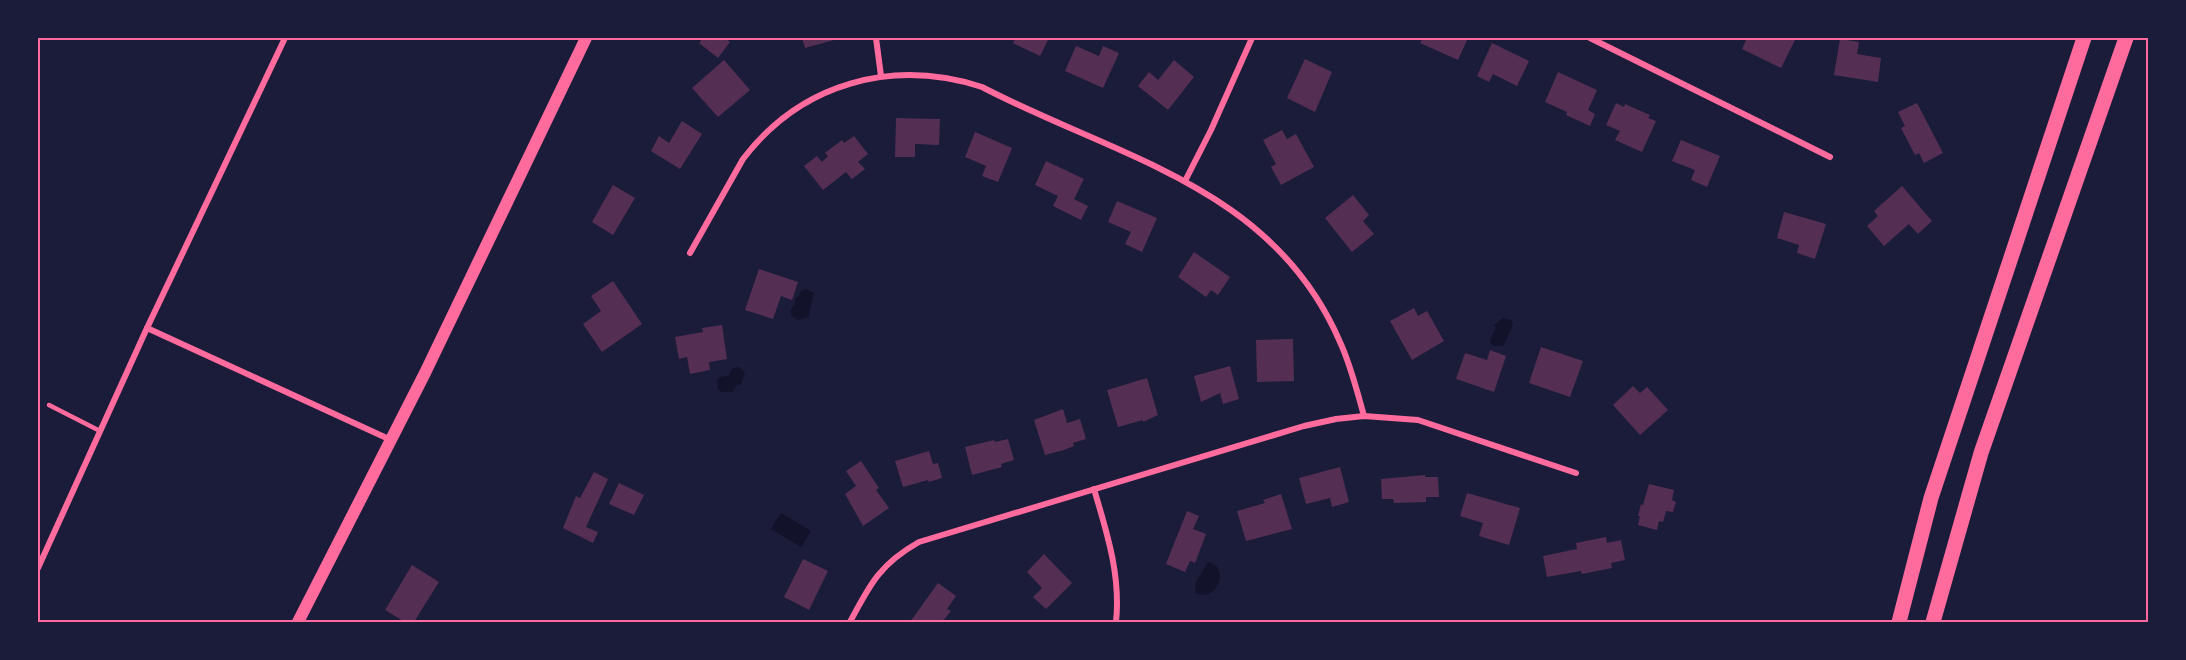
<svg xmlns="http://www.w3.org/2000/svg" width="2186" height="660" viewBox="0 0 2186 660" font-family="'Fira Sans Condensed',sans-serif">
	<style>
		.water { fill: #12122b }
		.building { fill: #542f53 }
		.lines { fill: none; stroke-linecap: round; stroke-linejoin: round }
		.service { stroke: #ff6b9d; stroke-width: 4.5 }
		.minor { stroke: #ff6b9d; stroke-width: 6 }
		.secondary { stroke: #ff6b9d; stroke-width: 12 }
		.motorway { stroke: #ff6b9d; stroke-width: 15 }
		.neatline { fill: none; stroke: #ff6b9d; stroke-width: 2 }
	</style>
	<rect width="100%" height="100%" fill="#1b1b3a"/>
	<g class="water">
		<polygon points="806,289 814,293 809,314 809,317 798,320 792,316 790,311 795,304 795,298 799,296 801,291"/>
		<polygon points="1503,318 1511,320 1513,325 1503,346 1492,346 1490,341 1496,328 1494,325"/>
		<polygon points="738,367 745,373 741,384 737,385 732,392 722,392 718,389 717,380 720,377 728,376 733,368"/>
		<polygon points="781,513 811,531 801,547 771,529"/>
		<path d="M1208,562c22,4 10,41 -12,31l-1,-9z"/>
	</g>
	<g class="building">
		<polygon points="703,38 725,38 730,42 718,58 699,43"/>
		<polygon points="802,38 833,38 834,40 805,48"/>
		<polygon points="1016,38 1049,38 1040,56 1013,43"/>
		<polygon points="1423,38 1468,38 1458,60 1420,43"/>
		<polygon points="1747,38 1773,39 1796,38 1781,68 1742,49"/>
		<polygon points="1840,39 1859,42 1857,54 1881,58 1878,82 1834,75"/>
		<polygon points="1492,43 1529,61 1517,86 1493,74 1489,82 1477,76"/>
		<polygon points="1076,46 1099,56 1103,46 1119,53 1103,88 1065,71"/>
		<polygon points="1305,59 1332,72 1315,112 1287,98"/>
		<polygon points="724,60 750,90 718,117 692,88"/>
		<polygon points="1174,60 1194,77 1168,110 1138,86 1149,72 1158,80"/>
		<polygon points="1558,72 1597,90 1588,110 1595,114 1590,126 1566,115 1567,112 1545,102"/>
		<polygon points="1616,103 1624,107 1625,104 1650,115 1648,118 1656,121 1642,152 1615,140 1620,131 1606,125"/>
		<polygon points="1917,103 1943,153 1924,163 1919,153 1915,155 1901,128 1905,126 1898,112"/>
		<polygon points="896,118 940,119 939,145 915,144 915,157 895,157"/>
		<polygon points="682,121 702,134 680,169 651,151 659,136 669,143"/>
		<polygon points="1282,130 1287,139 1296,134 1314,167 1281,185 1271,167 1276,164 1263,140"/>
		<polygon points="975,132 1012,148 998,182 982,176 986,166 965,157"/>
		<polygon points="854,136 868,154 858,162 865,169 852,179 846,172 823,190 804,166 817,156 822,162 828,156 825,153 842,140 844,143"/>
		<polygon points="1681,140 1720,156 1707,187 1691,180 1695,170 1672,161"/>
		<polygon points="1046,161 1084,179 1074,199 1088,206 1081,220 1053,206 1058,196 1035,185"/>
		<polygon points="613,185 635,198 613,235 592,222"/>
		<polygon points="1902,186 1932,221 1918,234 1909,224 1884,246 1867,226 1878,216 1874,211"/>
		<polygon points="1353,195 1369,215 1363,221 1374,234 1352,252 1325,218"/>
		<polygon points="1117,201 1157,218 1142,252 1125,244 1131,232 1108,222"/>
		<polygon points="1784,212 1826,224 1815,259 1797,253 1799,245 1777,238"/>
		<polygon points="1194,252 1230,277 1218,295 1211,290 1206,297 1178,277"/>
		<polygon points="759,269 798,282 792,300 781,296 773,319 745,310"/>
		<polygon points="613,281 642,324 602,352 583,324 601,311 591,296"/>
		<polygon points="1414,308 1418,316 1427,311 1444,341 1412,360 1390,321"/>
		<polygon points="722,325 727,359 709,362 710,370 690,374 687,357 679,359 675,337 703,332 702,328"/>
		<polygon points="1293,339 1294,381 1257,382 1256,340"/>
		<polygon points="1541,347 1583,361 1570,397 1529,383"/>
		<polygon points="1490,350 1506,356 1494,392 1456,379 1465,353 1487,360"/>
		<polygon points="1230,366 1239,399 1223,404 1220,393 1201,402 1194,376"/>
		<polygon points="1147,378 1158,415 1143,422 1143,420 1118,427 1107,390"/>
		<polygon points="1633,386 1640,393 1647,387 1668,410 1640,435 1613,405"/>
		<polygon points="1063,409 1067,423 1080,419 1086,439 1073,443 1074,446 1064,450 1045,455 1034,420"/>
		<polygon points="1008,439 1014,460 1001,464 1002,467 972,475 965,447 994,440 995,442"/>
		<polygon points="929,451 933,464 938,463 942,478 929,482 928,480 903,487 895,461"/>
		<polygon points="861,461 879,488 876,490 889,508 863,526 845,494 856,486 846,471"/>
		<polygon points="1340,467 1349,502 1332,507 1330,498 1306,504 1299,478"/>
		<polygon points="594,472 608,479 586,527 598,532 593,543 563,528 576,496 580,498"/>
		<polygon points="1425,475 1425,477 1438,477 1439,497 1426,497 1426,502 1394,503 1393,499 1382,499 1381,479"/>
		<polygon points="619,483 644,495 634,515 609,504"/>
		<polygon points="1649,484 1674,490 1672,500 1676,502 1673,512 1666,511 1663,522 1659,521 1657,530 1638,525 1640,516 1638,516 1641,504 1643,505"/>
		<polygon points="1467,493 1520,508 1509,545 1479,536 1483,523 1460,516"/>
		<polygon points="1281,494 1292,529 1246,541 1237,511 1265,503 1263,500"/>
		<polygon points="1187,511 1199,516 1193,529 1206,534 1195,563 1190,561 1185,572 1166,564"/>
		<polygon points="1606,537 1607,543 1621,540 1625,560 1611,563 1612,568 1582,574 1581,571 1547,577 1543,556 1577,549 1576,543"/>
		<polygon points="1044,554 1072,583 1046,609 1033,597 1042,588 1027,572"/>
		<polygon points="803,559 828,571 809,610 784,597"/>
		<polygon points="412,565 439,582 414,622 405,622 385,610"/>
		<polygon points="938,583 956,596 947,609 951,611 942,622 910,622"/>
	</g>
	<g class="lines">
		<polyline class="service" points="49,405 100,431"/>
		<g class="minor">
			<polyline points="876,38 881,76"/>
			<polyline points="1590,38 1830,157"/>
			<polyline points="1185,181 1211,130 1252,38"/>
			<path d="M690,253l53,-94c58,-76 149,-101 239,-72 136,71 291,99 358,255 11,24 17,49 24,74"/>
			<polyline points="147,328 391,440"/>
			<path d="M1094,489c13,44 27,87 22,133"/>
			<polyline points="38,568 147,328 285,38"/>
			<path d="M850,622c20,-38 30,-58 69,-80l385,-116 32,-7 28,-3 54,4 158,53"/>
		</g>
		<polyline class="secondary" points="298,622 425,373 586,38"/>
		<g class="motorway">
			<polyline points="1899,622 1931,498 2084,38"/>
			<polyline points="1933,622 1981,453 2126,38"/>
		</g>
	</g>
	<rect width="2186" height="660" fill="none" stroke="#1b1b3a" stroke-width="78"/>
	<rect x="39" y="39" width="2108" height="582" class="neatline"/>
</svg>
